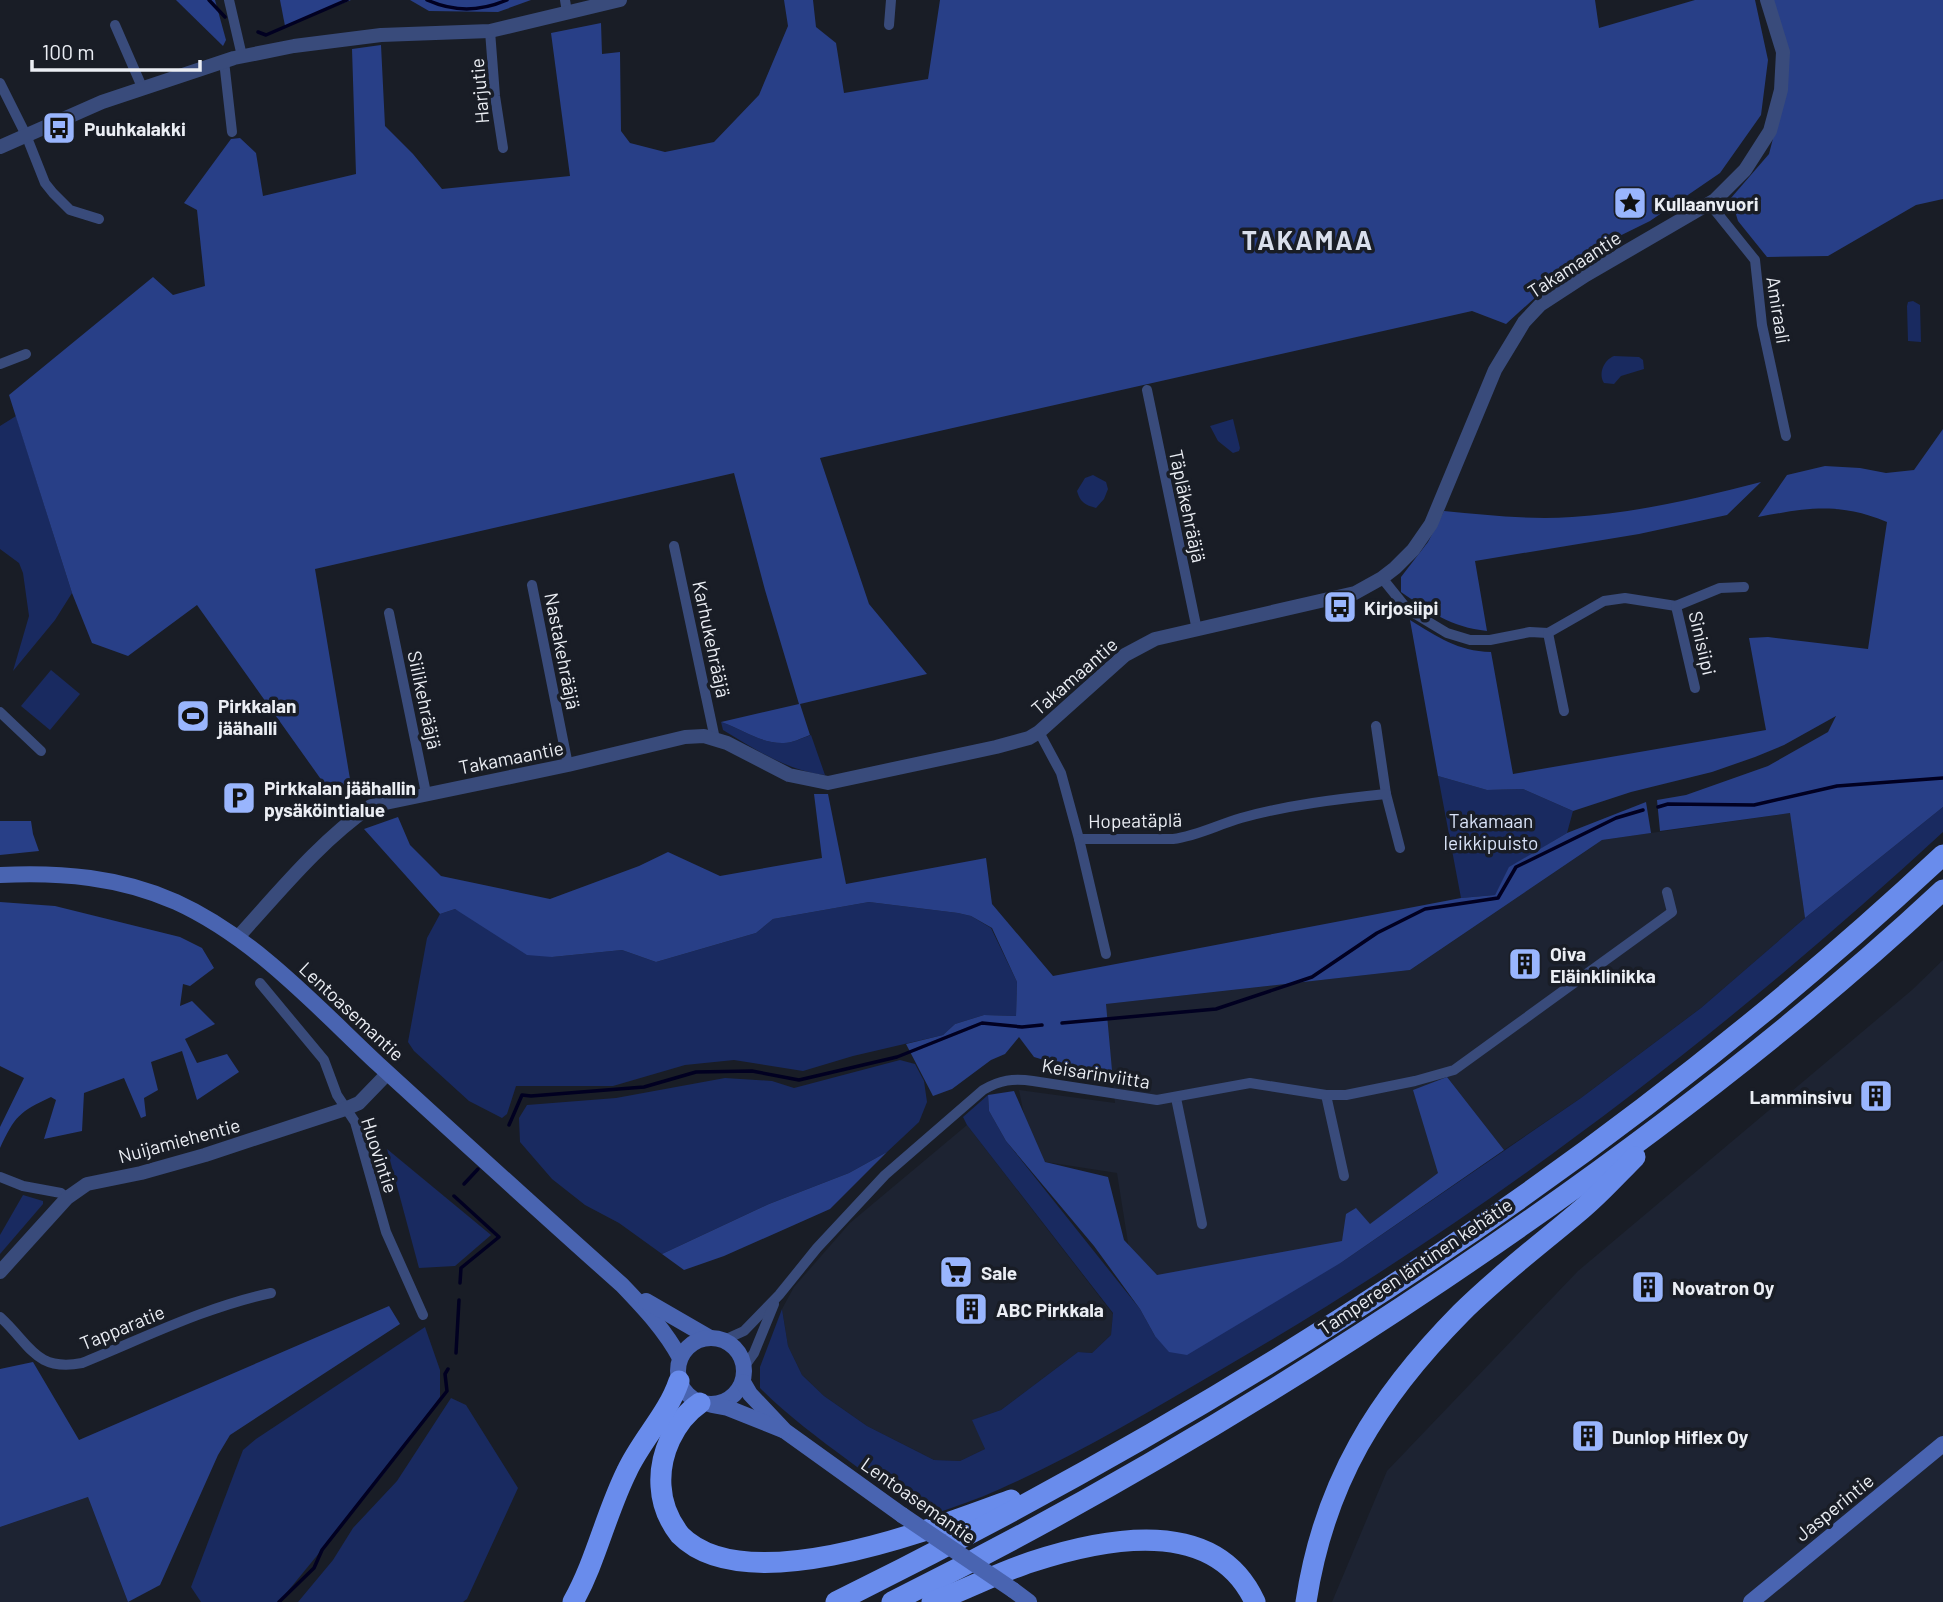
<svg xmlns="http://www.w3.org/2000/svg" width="1943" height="1602" viewBox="0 0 1943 1602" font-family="Barlow,sans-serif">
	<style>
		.built { fill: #1d2332 }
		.green { fill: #192a60 }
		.forest { fill: #283f87 }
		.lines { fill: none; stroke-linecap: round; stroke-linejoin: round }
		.stream { stroke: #010021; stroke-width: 3.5 }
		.minor { stroke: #394b7b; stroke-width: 10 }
		.tertiary { stroke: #394b7b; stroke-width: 14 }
		.secondary { stroke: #4964b1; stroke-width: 16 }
		.motorway { stroke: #698cec; stroke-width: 21 }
		.secondary-bridge { stroke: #4964b1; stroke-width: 16 }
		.labels { text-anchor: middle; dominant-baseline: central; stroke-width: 7; stroke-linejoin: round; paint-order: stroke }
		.street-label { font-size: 19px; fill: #ebeef4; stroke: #191d26 }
		.poi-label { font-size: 19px; font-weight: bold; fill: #ebeef4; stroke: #191d26; text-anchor: start }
		.park-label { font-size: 19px; fill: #d9e3f8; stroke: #191d26 }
		.district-label { font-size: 26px; font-weight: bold; letter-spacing: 2px; fill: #d9dfec; stroke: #191d26 }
	</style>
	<rect width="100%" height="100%" fill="#191d26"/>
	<g class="built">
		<polygon points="1790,813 1805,918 1701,1008 1581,1098 1504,1150 1348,1245 1135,1287 1117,1173 1033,1160 1019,1090 1115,1103 1105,1004 1410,970 1602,840"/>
		<polygon points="1943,960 1943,1602 1332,1602 1387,1471 1578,1271 1912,990"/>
		<polygon points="967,1125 1113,1314 1111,1335 1092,1353 1078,1352 1001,1410 973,1420 985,1449 960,1461 934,1460 867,1426 824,1396 802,1375 788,1346 782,1309 794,1287 850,1223"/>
		<polygon points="88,1497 128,1602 0,1602 0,1527"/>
	</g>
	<g class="green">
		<polygon points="1913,301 1920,305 1921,342 1908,341 1907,306 1908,302"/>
		<path d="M1614,356l25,1 4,3 1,9 -23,7 -7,8 -10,-1c-6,-10 0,-23 10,-27z"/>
		<polygon points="16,416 72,593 55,620 13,671 29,616 23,573 19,563 0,549 0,426"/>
		<polygon points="1233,419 1240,448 1239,451 1233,453 1218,441 1210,426"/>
		<path d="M1093,475l13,7 2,7 -4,10 -8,9c-11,-3 -16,-6 -19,-17l8,-13z"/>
		<polygon points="51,670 80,694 50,730 21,706"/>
		<path d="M721,722c22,7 40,22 63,21 8,0 18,-5 27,-8l14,40c-37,-4 -71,-26 -102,-45z"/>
		<polygon points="1438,776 1487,790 1523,789 1573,811 1567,833 1510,867 1495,895 1461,898"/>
		<path d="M1943,807v25c-220,203 -461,387 -721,537 -72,42 -145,86 -222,120 -22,10 -46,18 -69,26 -30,-15 -56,-35 -82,-54 -31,-23 -62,-46 -89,-73v-21l22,-58 6,37 14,29 22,21 43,30 67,34 26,1 25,-12 -13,-29 29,-10 77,-58 14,1 19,-18 2,-22 -146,-188 -4,-8 25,-22 1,16 17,30 134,168 15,27 187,-74 239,-164 120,-90 104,-90z"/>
		<polygon points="869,902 958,913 971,916 991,928 1017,982 1016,1016 984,1015 955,1024 943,1035 853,1056 803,1071 734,1060 685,1065 613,1086 516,1086 507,1114 502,1118 469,1101 414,1051 408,1042 427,938 440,914 455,909 552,957 622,950 656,962 756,933 773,919"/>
		<polygon points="900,1060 915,1064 924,1081 927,1102 919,1122 887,1152 849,1173 769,1204 662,1254 619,1223 585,1205 552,1179 520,1142 519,1118 527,1105 616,1098 725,1078 772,1081 794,1088"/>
		<polygon points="387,1149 491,1235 455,1266 419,1268"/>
		<polygon points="23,1195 43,1201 43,1204 0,1254 0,1235"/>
		<polygon points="425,1327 440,1370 440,1397 383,1475 279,1602 201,1602 191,1587 243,1450 256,1439"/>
		<polygon points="451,1398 466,1405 518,1488 467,1599 463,1602 298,1602 333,1560 353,1528 397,1481"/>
	</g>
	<g class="forest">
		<polygon points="176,0 215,0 226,40 223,46"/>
		<polygon points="280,0 351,0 285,26"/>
		<polygon points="410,0 531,0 498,12 429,11"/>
		<path d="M784,0h29l3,27 20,16 8,50 84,-14 12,-79h655l4,28 96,-28h60l13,60 -7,55 -41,58 -70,48 -67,33 -77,70 -34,-13 -652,147 49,146 58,70 -127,30 10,31c-8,3 -18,8 -26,8 -23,1 -41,-14 -63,-21l78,-18 -34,-114 -31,-117 -419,96 36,216 -21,7 -133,-187 -69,51 -36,-13 -20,-50 -63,-198 144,-118 20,18 32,-9 -8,-76 -13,-7 47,-64 9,-1 16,15 7,43 93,-22 -4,-125 29,-4 4,81 28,28 29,35 128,-13 -19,-143 50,-10 1,31 18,-2 1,79 9,12 35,9 49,-10 45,-47 29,-69z"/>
		<polygon points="1773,0 1943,0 1943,199 1916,205 1828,256 1767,257 1738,221 1731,198 1769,154 1786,88"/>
		<path d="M1943,429v378l-138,111 -15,-105 -130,18 -3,-31 29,-5 82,-29 60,-34 8,-16 -52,29 -29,12 -43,15 -81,20 -58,19 -50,-22 -36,1 -49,-14 -28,-156c28,17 47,31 81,32l22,122 253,-44 -17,-92 19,-1 100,12 19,-127c-49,-20 -79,-14 -129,-5l29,-42 38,-9 35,2 26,5 28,-3z"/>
		<path d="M1761,482l-34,33 -88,19 -164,27 12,70c-36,-4 -57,-19 -86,-39v-15l27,-35 16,-31c42,4 85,9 128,6 64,-4 127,-19 189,-35z"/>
		<polygon points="814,794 828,794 846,884 986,858 992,904 1053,976 1461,898 1495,895 1509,867 1567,833 1646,802 1651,833 1602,840 1410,970 1106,1004 1113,1081 1034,1057 1019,1037 1005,1054 991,1060 952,1089 933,1096 906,1044 943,1035 955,1024 984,1015 1016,1016 1017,982 992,928 971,916 958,913 869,902 773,919 756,933 656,962 622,950 552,957 527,955 455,909 440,914 364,829 398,817 410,845 441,876 550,899 639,866 668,852 720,876 822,858"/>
		<polygon points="0,821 31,821 33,834 39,851 0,855"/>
		<path d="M0,902l55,4 125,31 22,11 12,20 -24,18 -7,-2 -3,22 12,-5 23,23 -30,15 12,24 30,-9 12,18 -42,28 -15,-49 -31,11 7,28 -14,8 2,18 -5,2 -17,-40 -40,15 -2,38 -38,8 12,-39 -5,-3c-32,15 -36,19 -51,51v-21l24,-49 -24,-12z"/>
		<polygon points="1447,1077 1504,1150 1342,1262 1187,1355 1169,1352 1155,1336 1140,1309 1094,1246 1006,1141 989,1111 988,1095 1014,1091 1045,1162 1108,1177 1124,1240 1157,1275 1342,1241 1346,1214 1356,1208 1370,1224 1438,1173 1413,1090"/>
		<polygon points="887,1152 830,1209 724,1256 684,1270 662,1254 769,1204 849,1173"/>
		<polygon points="389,1306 400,1324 230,1435 218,1455 160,1585 128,1602 88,1497 0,1527 0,1369 33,1362 79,1440"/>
	</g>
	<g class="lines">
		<g class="stream">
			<polyline points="209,0 225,17"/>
			<path d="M427,0c27,12 52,12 80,0"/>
			<polyline points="258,32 266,35 347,0"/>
			<polyline points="1658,807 1668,804 1754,805 1837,786 1943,778"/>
			<polyline points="1062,1023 1216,1009 1312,977 1377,933 1425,909 1498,898 1516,867 1616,818 1643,810"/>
			<polyline points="509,1125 522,1095 531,1096 644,1087 696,1072 752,1071 799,1080 897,1057 982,1023 1022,1027 1042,1025"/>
			<polyline points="464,1184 478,1169"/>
			<polyline points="454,1196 499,1237 461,1268 460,1283"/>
			<polyline points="456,1353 459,1300"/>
			<polyline points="279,1602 314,1568 322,1550 447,1391 445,1374 448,1369"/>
		</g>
		<g class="minor">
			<polyline points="229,0 242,56"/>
			<polyline points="565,0 567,12"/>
			<polyline points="115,25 142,87"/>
			<polyline points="889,25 891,0"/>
			<polyline points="490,31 495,96 503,148"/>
			<polyline points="224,61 232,132"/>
			<polyline points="0,83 26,135 45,183 53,193 70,210 99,219"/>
			<polyline points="1709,203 1755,260 1762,325 1786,436"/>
			<polyline points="0,364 26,354"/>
			<polyline points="1147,390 1197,630"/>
			<polyline points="674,546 715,739"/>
			<polyline points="1382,578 1407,609 1447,633 1470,640 1490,640 1530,632 1548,633 1604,601 1625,598 1676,606 1720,588 1744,587"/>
			<polyline points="532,585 568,765"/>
			<polyline points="1676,606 1695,688"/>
			<polyline points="389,613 426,793"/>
			<polyline points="1548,633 1564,711"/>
			<polyline points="0,712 41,751"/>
			<polyline points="1376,726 1386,794 1400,848"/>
			<path d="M1039,732l22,41 18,66h94c24,-3 44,-14 68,-21 47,-13 96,-19 145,-24"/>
			<polyline points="1079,839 1106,954"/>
			<polyline points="260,983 324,1060 337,1095 355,1122 386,1232 423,1315"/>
			<polyline points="1326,1095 1344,1176"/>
			<polyline points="1176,1098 1202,1224"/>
			<polyline points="0,1177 23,1186 61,1193 67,1198"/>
			<path d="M0,1317c30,27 35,55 82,46 62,-25 123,-56 189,-70"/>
			<path d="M724,1340l20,-9 35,-36 38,-47 68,-73 98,-85c17,-10 30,-12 50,-9l124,19 93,-17 76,12h20l69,-14 39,-11 218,-158 -5,-20"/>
			<polyline points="744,1367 754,1353 774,1304"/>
		</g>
		<g class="tertiary">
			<polyline points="0,147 102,102 234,58 294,46 381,35 490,31 620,0"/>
			<path d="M237,938c42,-46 83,-97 134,-132l197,-41 117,-28 19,-1 23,7 62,32 39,8 168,-36 33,-9 10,-6 86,-77 30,-16 200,-46 27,-15 13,-10 18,-18 18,-26 64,-154 29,-48 16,-17 46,-30 129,-75 30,-30 25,-39 11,-41 2,-38 -16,-52"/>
			<polyline points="0,1272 67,1198 87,1184 141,1173 205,1155 345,1109 359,1103 388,1073"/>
		</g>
		<g class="secondary">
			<path d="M0,875c61,-3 120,2 176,27 79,36 140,104 202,162 81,74 162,148 244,221 22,23 43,45 58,73"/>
			<polyline points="646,1301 710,1338"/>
			<circle cx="711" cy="1371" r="33"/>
			<polyline points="743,1382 750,1394 785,1431 902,1515"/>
			<polyline points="712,1405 728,1408 783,1430"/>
			<polyline points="1013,1590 1029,1602"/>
			<polyline points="1751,1602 1943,1444"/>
		</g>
		<g class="motorway">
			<path d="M700,1403c-26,18 -41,52 -39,83 1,19 8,35 19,49 66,67 252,-6 331,-35"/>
			<path d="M573,1602c23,-41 33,-89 54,-131 15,-32 41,-57 52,-90"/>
			<path d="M836,1602c399,-197 781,-442 1107,-747"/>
			<path d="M892,1602c191,-95 375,-204 552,-323 175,-118 345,-245 499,-389"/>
			<path d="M932,1602c34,-12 65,-29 99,-40 73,-24 184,-47 224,40"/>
			<path d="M1306,1602c18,-119 71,-204 155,-289 38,-38 81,-70 121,-104 19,-16 36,-35 53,-52"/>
		</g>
		<polyline class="secondary-bridge" points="902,1515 1013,1590"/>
	</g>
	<defs>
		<symbol id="bus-square" viewBox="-11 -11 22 22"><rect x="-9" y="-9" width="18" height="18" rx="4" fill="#99b5fd" stroke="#191d26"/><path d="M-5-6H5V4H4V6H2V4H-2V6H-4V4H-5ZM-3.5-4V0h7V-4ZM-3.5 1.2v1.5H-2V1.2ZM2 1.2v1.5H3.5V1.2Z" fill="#111"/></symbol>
		<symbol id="sight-square" viewBox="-11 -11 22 22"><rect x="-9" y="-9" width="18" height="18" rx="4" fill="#99b5fd" stroke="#191d26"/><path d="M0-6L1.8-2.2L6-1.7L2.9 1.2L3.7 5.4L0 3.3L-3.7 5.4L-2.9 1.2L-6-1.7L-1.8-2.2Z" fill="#111"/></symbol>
		<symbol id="stadium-square" viewBox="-11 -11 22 22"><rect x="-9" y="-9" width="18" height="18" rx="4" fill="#99b5fd" stroke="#191d26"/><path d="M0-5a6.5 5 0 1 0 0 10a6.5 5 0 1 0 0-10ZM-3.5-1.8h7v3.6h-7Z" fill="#111"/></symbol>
		<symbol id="parking-square" viewBox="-11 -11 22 22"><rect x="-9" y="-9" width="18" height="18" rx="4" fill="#99b5fd" stroke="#191d26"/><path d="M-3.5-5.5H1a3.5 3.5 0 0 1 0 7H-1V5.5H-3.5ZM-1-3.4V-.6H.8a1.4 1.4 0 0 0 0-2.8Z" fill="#111"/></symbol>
		<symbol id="building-square" viewBox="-11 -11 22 22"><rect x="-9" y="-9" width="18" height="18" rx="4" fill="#99b5fd" stroke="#191d26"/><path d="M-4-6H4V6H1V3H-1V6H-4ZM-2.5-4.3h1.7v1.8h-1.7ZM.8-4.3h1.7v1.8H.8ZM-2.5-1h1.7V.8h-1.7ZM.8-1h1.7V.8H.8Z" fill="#111"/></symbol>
		<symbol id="supermarket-square" viewBox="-11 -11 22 22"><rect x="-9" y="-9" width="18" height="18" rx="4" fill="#99b5fd" stroke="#191d26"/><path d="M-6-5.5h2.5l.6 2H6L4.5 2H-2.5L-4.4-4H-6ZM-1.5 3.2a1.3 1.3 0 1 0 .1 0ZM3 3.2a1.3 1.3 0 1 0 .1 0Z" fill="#111"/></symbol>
	</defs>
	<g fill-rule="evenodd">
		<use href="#bus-square" x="40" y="109" width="38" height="38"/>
		<use href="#sight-square" x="1611" y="184" width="38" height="38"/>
		<use href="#bus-square" x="1321" y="588" width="38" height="38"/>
		<use href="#stadium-square" x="174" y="697" width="38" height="38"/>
		<use href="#parking-square" x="220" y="779" width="38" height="38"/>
		<use href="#building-square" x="1506" y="945" width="38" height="38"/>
		<use href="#building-square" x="1857" y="1077" width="38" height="38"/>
		<use href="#supermarket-square" x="937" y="1253" width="38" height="38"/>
		<use href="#building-square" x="1629" y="1268" width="38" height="38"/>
		<use href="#building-square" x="952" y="1290" width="38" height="38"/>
		<use href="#building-square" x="1569" y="1417" width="38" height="38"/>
	</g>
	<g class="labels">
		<g class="street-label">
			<text transform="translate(479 91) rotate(-95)">Harjutie</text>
			<text transform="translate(1574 264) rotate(-33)">Takamaantie</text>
			<text transform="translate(1779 310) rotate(81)">Amiraali</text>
			<text transform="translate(1188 506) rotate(78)">Täpläkehrääjä</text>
			<text transform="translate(712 639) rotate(78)">Karhukehrääjä</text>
			<text transform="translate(1703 643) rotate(77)">Sinisiipi</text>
			<text transform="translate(563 651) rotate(79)">Nastakehrääjä</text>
			<text transform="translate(1074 676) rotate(-41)">Takamaantie</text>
			<text transform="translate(425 700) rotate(78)">Siilikehrääjä</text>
			<text transform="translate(511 757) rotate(-11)">Takamaantie</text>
			<text transform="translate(1135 820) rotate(-1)">Hopeatäplä</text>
			<text transform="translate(352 1011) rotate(43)">Lentoasemantie</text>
			<text transform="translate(1096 1073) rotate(9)">Keisarinviitta</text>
			<text transform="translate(179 1140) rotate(-15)">Nuijamiehentie</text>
			<text transform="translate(380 1155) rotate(72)">Huovintie</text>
			<text transform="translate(1415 1266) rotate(-34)">Tampereen läntinen kehätie</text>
			<text transform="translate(122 1327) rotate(-22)">Tapparatie</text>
			<text transform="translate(919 1500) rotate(35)">Lentoasemantie</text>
			<text transform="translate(1834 1507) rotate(-39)">Jasperintie</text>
		</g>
		<g class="poi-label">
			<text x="84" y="128">Puuhkalakki</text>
			<text x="1654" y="203">Kullaanvuori</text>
			<text x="1364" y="607">Kirjosiipi</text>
			<text x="218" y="705">Pirkkalan<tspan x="218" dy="22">jäähalli</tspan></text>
			<text x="264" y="787">Pirkkalan jäähallin<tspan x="264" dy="22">pysäköintialue</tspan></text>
			<text x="1550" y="953">Oiva<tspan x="1550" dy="22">Eläinklinikka</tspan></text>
			<text x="1852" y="1096" text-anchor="end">Lamminsivu</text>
			<text x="981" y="1272">Sale</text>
			<text x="1672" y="1287">Novatron Oy</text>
			<text x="996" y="1309">ABC Pirkkala</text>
			<text x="1612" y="1436">Dunlop Hiflex Oy</text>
		</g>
		<g class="park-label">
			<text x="1491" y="820">Takamaan<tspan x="1491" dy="22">leikkipuisto</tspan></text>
		</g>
		<g class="district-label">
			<text x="1308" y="239">TAKAMAA</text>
		</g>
	</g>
	<path d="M32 60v10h168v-10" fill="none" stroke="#ebeef4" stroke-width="3.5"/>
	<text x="42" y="60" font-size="21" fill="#ebeef4" stroke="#191d26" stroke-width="5" paint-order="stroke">100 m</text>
</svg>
